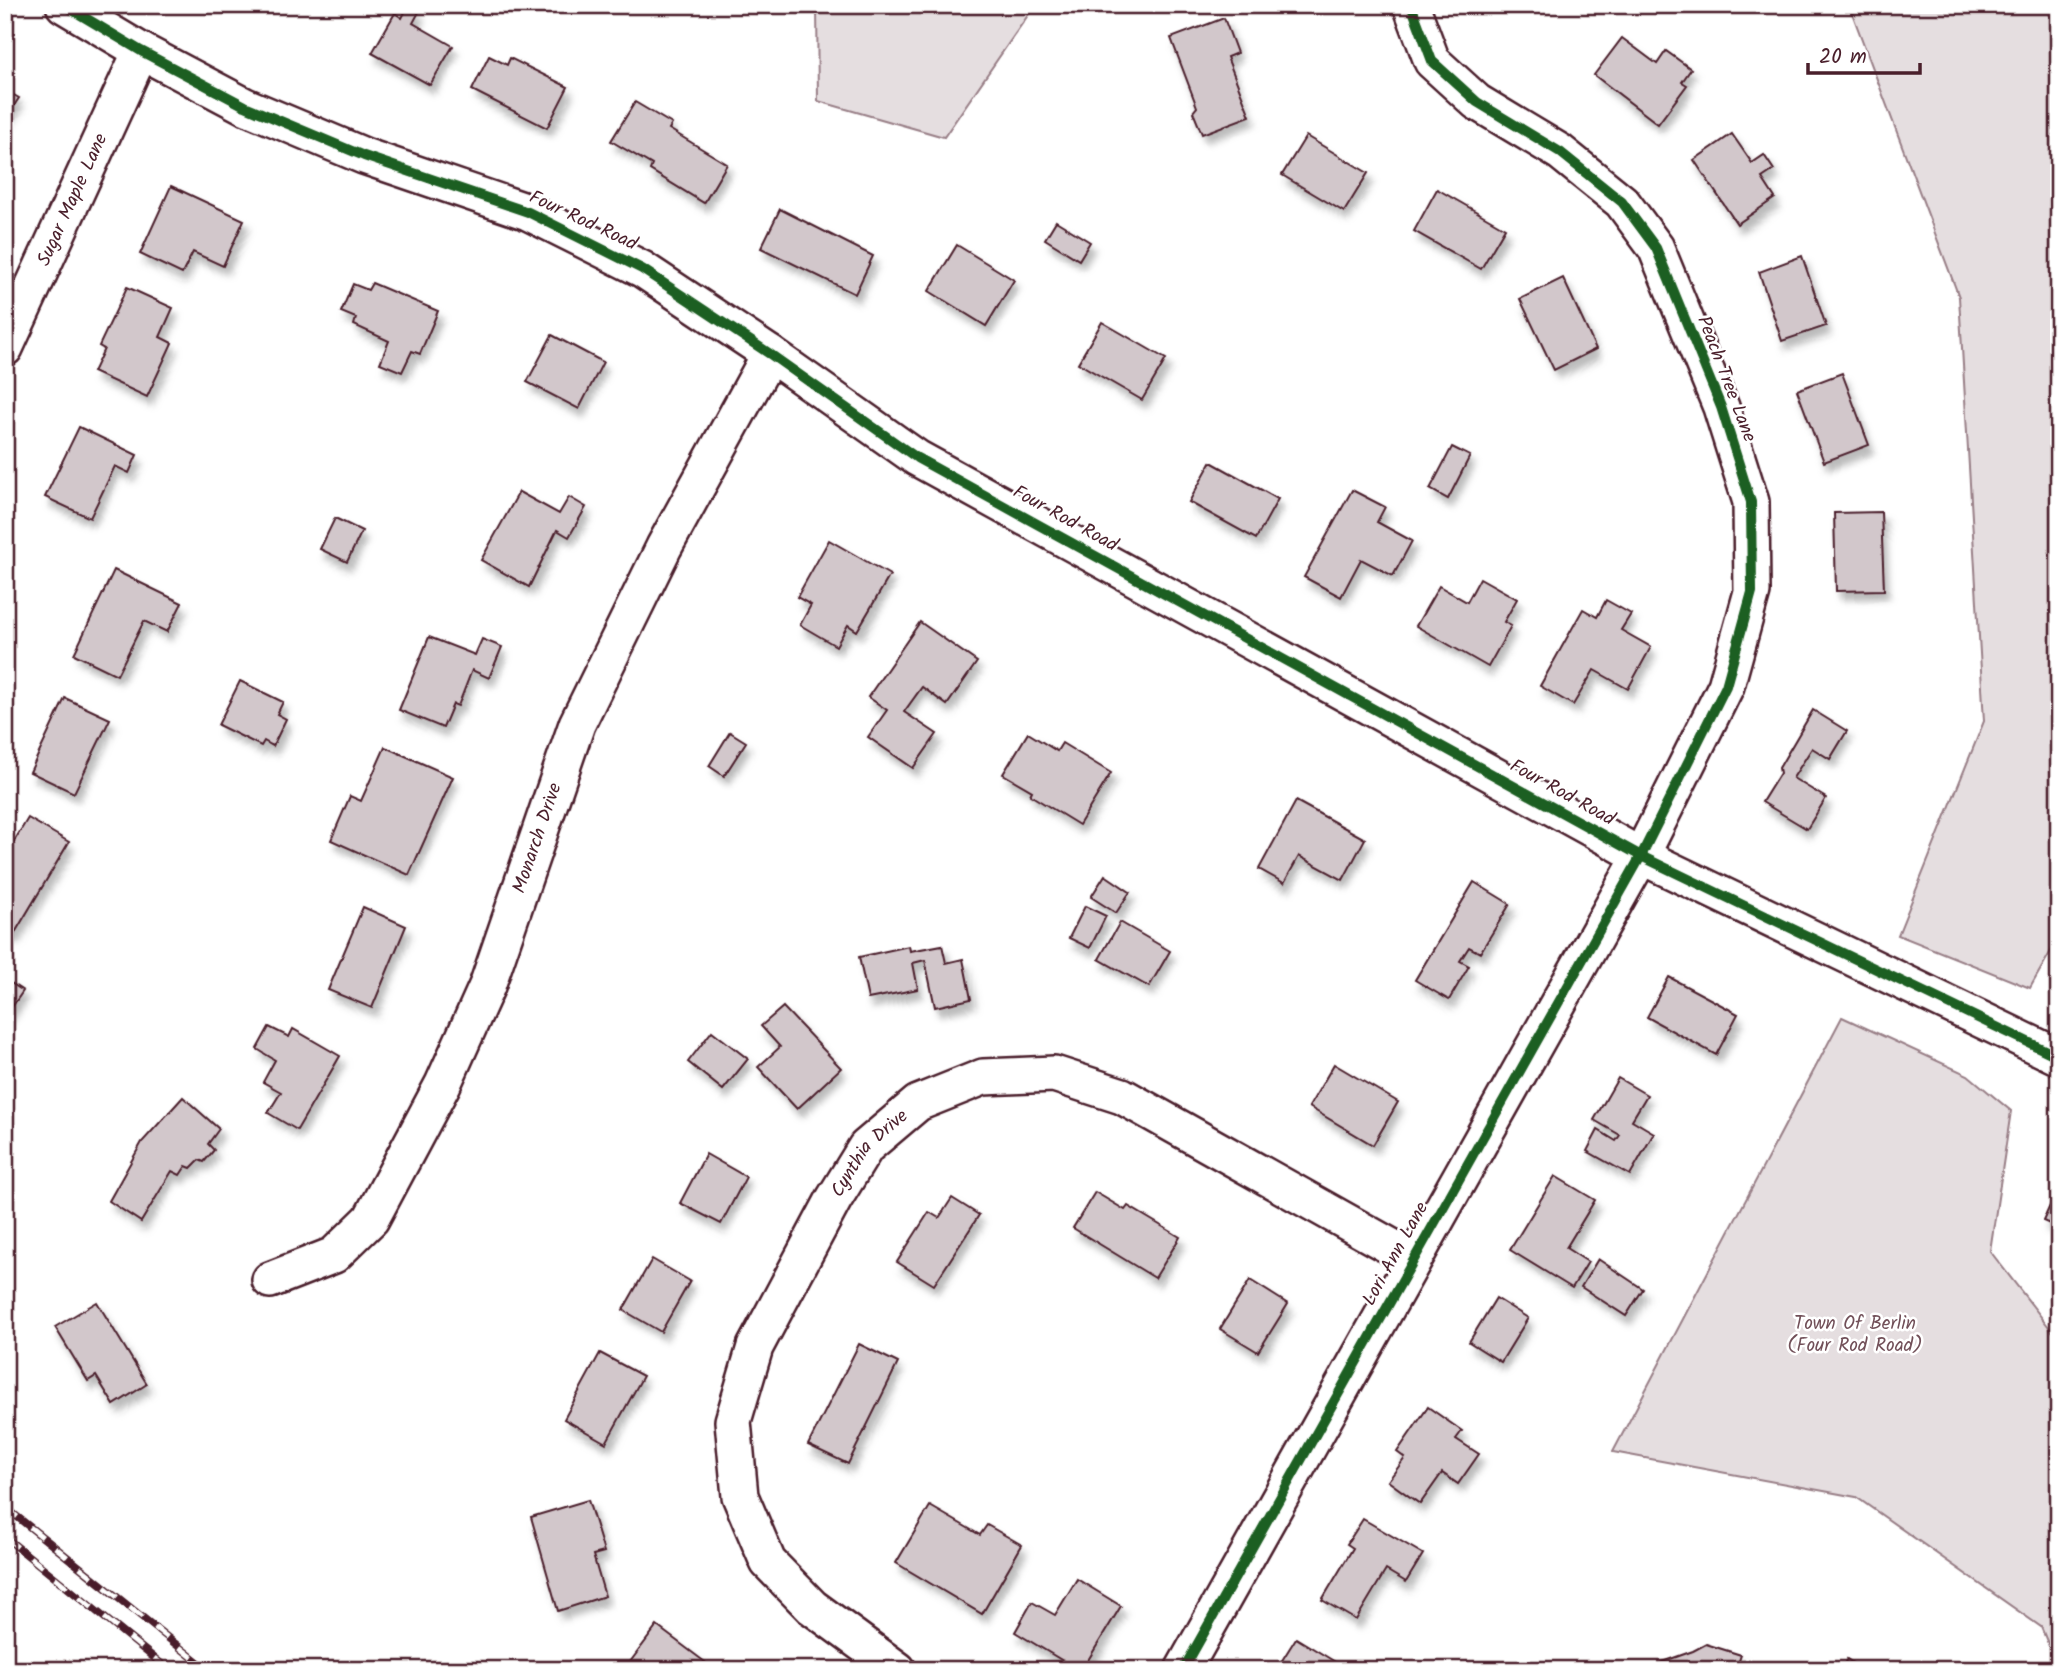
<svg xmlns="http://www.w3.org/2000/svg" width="2064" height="1675" viewBox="0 0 2064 1675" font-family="Kalam,sans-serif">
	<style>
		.green { fill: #e5dee0; stroke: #987e86; stroke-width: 2 }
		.building { fill: #d2c7cb; stroke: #4a1f2b; stroke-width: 2; filter: url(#shadow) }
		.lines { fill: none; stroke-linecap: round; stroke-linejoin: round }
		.street-casing { stroke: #4a1f2b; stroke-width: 40 }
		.street { stroke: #fff; stroke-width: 35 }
		.rail-casing { stroke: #4a1f2b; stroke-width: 8 }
		.rail { stroke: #fff; stroke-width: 5; stroke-dasharray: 16; stroke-linecap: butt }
		.cycleway-casing { stroke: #fff; stroke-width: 15 }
		.cycleway { stroke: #1b5e20; stroke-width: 10 }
		.labels { text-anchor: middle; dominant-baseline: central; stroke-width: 5; stroke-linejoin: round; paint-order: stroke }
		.street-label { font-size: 19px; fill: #4a1f2b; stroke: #fff }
		.park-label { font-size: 19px; fill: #714f58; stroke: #fff }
	</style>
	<defs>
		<filter id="shadow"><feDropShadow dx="4.5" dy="8" stdDeviation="3.5" flood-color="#0004"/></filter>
	</defs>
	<rect width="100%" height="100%" fill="#fff"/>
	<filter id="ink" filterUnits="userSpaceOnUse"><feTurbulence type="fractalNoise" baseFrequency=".0143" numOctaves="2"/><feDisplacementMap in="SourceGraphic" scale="14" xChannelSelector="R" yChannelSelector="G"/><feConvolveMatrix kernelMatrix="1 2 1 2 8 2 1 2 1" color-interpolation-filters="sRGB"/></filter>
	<g filter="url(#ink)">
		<g class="green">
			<polygon points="817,5 1035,5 944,137 818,101"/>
			<polygon points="1849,5 2059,5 2059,937 2030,988 1898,935 1984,721 1959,297"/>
			<polygon points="1842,1017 1968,1075 2011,1111 1990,1251 2059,1340 2059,1670 2041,1627 1856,1497 1613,1452"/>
		</g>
		<g class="building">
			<polygon points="408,6 419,12 413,23 453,46 430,85 372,53 395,13 402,18"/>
			<polygon points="1224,18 1237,53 1227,57 1250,116 1202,134 1193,112 1197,107 1171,38"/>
			<polygon points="1622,38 1657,64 1666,51 1691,69 1682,82 1687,85 1658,124 1594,75"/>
			<polygon points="489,56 507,65 510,58 568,87 547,128 472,90"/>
			<polygon points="5,90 19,98 5,119"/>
			<polygon points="635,102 672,124 669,129 727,164 704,203 650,170 652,165 611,141"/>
			<polygon points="1732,134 1752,163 1764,155 1774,170 1762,178 1775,198 1737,224 1694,160"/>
			<polygon points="1306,136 1368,173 1344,212 1282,175"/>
			<polygon points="171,186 244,220 223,266 193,252 182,274 140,254"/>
			<polygon points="1437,189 1505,228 1481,269 1414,231"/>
			<polygon points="780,209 873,256 855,294 761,248"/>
			<polygon points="1056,221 1090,242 1079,260 1045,239"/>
			<polygon points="957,245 1014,280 986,326 929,291"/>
			<polygon points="1802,256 1826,326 1782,341 1759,272"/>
			<polygon points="1563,278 1596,349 1554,370 1520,299"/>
			<polygon points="372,283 438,311 420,354 412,351 402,372 380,363 389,341 354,325 356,318 341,312 353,284 368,290"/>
			<polygon points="127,287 173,308 160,337 172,343 147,397 93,372 104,349 99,346"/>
			<polygon points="1102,322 1166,359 1142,400 1078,363"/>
			<polygon points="552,335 603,362 579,409 527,382"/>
			<polygon points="1842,373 1869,445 1824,462 1797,390"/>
			<polygon points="79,427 137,455 129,473 115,466 90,518 45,497"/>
			<polygon points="1452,447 1470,456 1448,499 1430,489"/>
			<polygon points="1211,462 1278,499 1256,539 1189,502"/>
			<polygon points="1352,490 1385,507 1377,522 1412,541 1393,576 1361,559 1341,597 1304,577"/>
			<polygon points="519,492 559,514 569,497 586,507 569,537 557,530 529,587 481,560"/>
			<polygon points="1881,512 1884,590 1836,591 1834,513"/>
			<polygon points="335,518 362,531 347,562 320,549"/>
			<polygon points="829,540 890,575 857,631 848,625 836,646 800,625 811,605 797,597"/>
			<polygon points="114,570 182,603 167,632 144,621 117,675 74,654"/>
			<polygon points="1480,578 1517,599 1504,622 1511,626 1488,667 1416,626 1439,586 1467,602"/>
			<polygon points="1606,600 1631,614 1621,630 1651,647 1628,689 1594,670 1573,705 1540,686 1583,609 1597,617"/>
			<polygon points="920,622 977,662 947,705 922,687 904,712 937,734 913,768 868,737 887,710 868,697"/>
			<polygon points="429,637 475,655 482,639 502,647 489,678 472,670 458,706 453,704 443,728 399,710"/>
			<polygon points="240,681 283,702 277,714 286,719 273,746 264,741 261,746 218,725"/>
			<polygon points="65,698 110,719 74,793 30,772"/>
			<polygon points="1813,710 1847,731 1830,759 1812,748 1793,778 1826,798 1807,829 1762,802 1780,773 1779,768"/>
			<polygon points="730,732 746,742 724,776 709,766"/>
			<polygon points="1028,733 1057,751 1062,743 1111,773 1079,825 1030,795 1032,791 1003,774"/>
			<polygon points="385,747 453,777 409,875 331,840 350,796 361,801"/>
			<polygon points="1296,801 1365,839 1343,880 1299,856 1284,883 1259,869"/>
			<polygon points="28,818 69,842 13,936 5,931 5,852 7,853"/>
			<polygon points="1105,875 1130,892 1116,913 1091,897"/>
			<polygon points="1474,882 1510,904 1480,953 1469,947 1460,961 1469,966 1449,1000 1415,980"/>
			<polygon points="1085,906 1106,916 1090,948 1069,938"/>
			<polygon points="363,907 406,926 372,1008 328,990"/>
			<polygon points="1120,922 1170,951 1149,987 1099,959"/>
			<polygon points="942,945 946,963 963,959 971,999 935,1007 925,960 913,963 918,989 868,999 859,957 909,946 910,951"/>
			<polygon points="1669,977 1738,1014 1716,1055 1647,1017"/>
			<polygon points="5,979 23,991 5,1017"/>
			<polygon points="783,1007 841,1068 797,1109 758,1067 780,1047 761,1026"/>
			<polygon points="269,1027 289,1037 293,1029 340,1056 297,1130 268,1113 281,1092 263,1082 275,1060 257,1049"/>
			<polygon points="712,1031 748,1059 723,1090 688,1062"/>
			<polygon points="1334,1064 1398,1102 1373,1145 1309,1107"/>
			<polygon points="1618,1078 1647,1095 1632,1120 1654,1133 1630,1175 1587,1151 1598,1130 1616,1141 1620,1135 1594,1120"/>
			<polygon points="183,1097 219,1129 208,1144 214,1150 204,1162 199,1160 191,1168 186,1166 180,1175 172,1171 141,1222 109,1201 142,1142"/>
			<polygon points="706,1154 746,1177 721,1224 680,1203"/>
			<polygon points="1555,1176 1595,1200 1566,1248 1588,1262 1572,1288 1510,1250"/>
			<polygon points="2059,1186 2059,1228 2043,1221"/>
			<polygon points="1095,1192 1125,1210 1128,1206 1180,1237 1155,1278 1073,1228"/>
			<polygon points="952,1198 979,1215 934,1285 897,1262 929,1212 939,1218"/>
			<polygon points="652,1259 690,1281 661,1332 623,1310"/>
			<polygon points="1598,1259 1643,1289 1626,1316 1581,1287"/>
			<polygon points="1250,1280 1288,1304 1258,1352 1220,1329"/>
			<polygon points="1496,1298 1528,1318 1501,1362 1469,1342"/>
			<polygon points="97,1302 147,1384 114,1405 96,1376 88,1381 55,1327"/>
			<polygon points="859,1344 898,1363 848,1464 808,1445"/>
			<polygon points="600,1353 643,1376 606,1443 564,1419"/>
			<polygon points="1428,1407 1462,1431 1456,1439 1479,1454 1458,1484 1442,1473 1420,1504 1388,1481 1405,1458 1397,1452"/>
			<polygon points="588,1500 604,1552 593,1555 605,1596 558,1611 531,1517"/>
			<polygon points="930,1506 980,1535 987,1525 1022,1545 982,1614 896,1563"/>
			<polygon points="1363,1519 1423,1554 1406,1582 1386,1570 1356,1620 1322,1600 1353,1548 1347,1544"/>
			<polygon points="1077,1579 1121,1606 1082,1670 1078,1670 1015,1632 1032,1602 1055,1615"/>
			<polygon points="657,1626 713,1668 711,1670 632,1670 627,1666"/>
			<polygon points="1296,1638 1337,1663 1333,1670 1276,1670"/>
			<polygon points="1706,1644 1741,1655 1736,1670 1650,1670 1662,1662 1693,1651"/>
			<polygon points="1847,1659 1863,1670 1840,1670"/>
		</g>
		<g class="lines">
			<defs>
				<g id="street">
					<polyline points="64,5 141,51 245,106 364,156 528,212 642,269 770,354 917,458 1641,856 2059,1057"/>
					<path id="s1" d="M5,348l136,-297"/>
					<path id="s2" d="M270,1280l64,-25 37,-36 72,-135 44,-98 90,-262 87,-177 106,-193"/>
					<path id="s3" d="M898,1670l-86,-63 -44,-45 -28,-66 -7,-75 22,-74 79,-148 32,-52 52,-44 65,-26 71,-3 68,22 291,163"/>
					<polyline points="1183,1670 1641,856 1726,686 1752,592 1751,502 1721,407 1656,248 1622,202 1560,152 1477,102 1432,61 1411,5"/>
				</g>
			</defs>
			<use href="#street" class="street-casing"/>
			<use href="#street" class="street"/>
			<defs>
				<g id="rail">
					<polyline points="5,1507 208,1670"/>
					<polyline points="5,1537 169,1670"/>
				</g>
			</defs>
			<use href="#rail" class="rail-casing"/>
			<use href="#rail" class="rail"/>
			<defs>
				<g id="cycleway">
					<polyline points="64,5 141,51 245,106 364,156 528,212 642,269 770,354 917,458 1641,856 2059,1057"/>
					<polyline points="1183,1670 1641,856 1726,686 1752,592 1751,502 1721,407 1656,248 1622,202 1560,152 1477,102 1432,61 1411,5"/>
				</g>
			</defs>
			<use href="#cycleway" class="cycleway-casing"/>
			<use href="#cycleway" class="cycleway"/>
		</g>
	</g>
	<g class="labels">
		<g class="street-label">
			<text stroke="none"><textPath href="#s1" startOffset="163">Sugar Maple Lane</textPath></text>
			<text transform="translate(583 221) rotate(25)">Four Rod Road</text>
			<text transform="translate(1726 379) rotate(69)">Peach Tree Lane</text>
			<text transform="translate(1065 519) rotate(29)">Four Rod Road</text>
			<text transform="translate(1562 793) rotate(29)">Four Rod Road</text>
			<text stroke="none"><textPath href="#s2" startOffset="537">Monarch Drive</textPath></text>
			<text stroke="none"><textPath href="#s3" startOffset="620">Cynthia Drive</textPath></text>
			<text transform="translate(1396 1254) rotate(-61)">Lori Ann Lane</text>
		</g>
		<g class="park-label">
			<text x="1855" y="1324">Town Of Berlin<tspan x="1855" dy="22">(Four Rod Road)</tspan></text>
		</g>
	</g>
	<rect width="2064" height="1675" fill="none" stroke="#fff" stroke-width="28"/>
	<rect x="14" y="14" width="2036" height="1647" fill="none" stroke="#4a1f2b" stroke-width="2.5" filter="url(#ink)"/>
	<path d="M1808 63v10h112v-10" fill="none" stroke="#4a1f2b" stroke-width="3.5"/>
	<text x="1819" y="63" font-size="21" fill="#4a1f2b" stroke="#ffffff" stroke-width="5" paint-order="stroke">20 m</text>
</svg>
